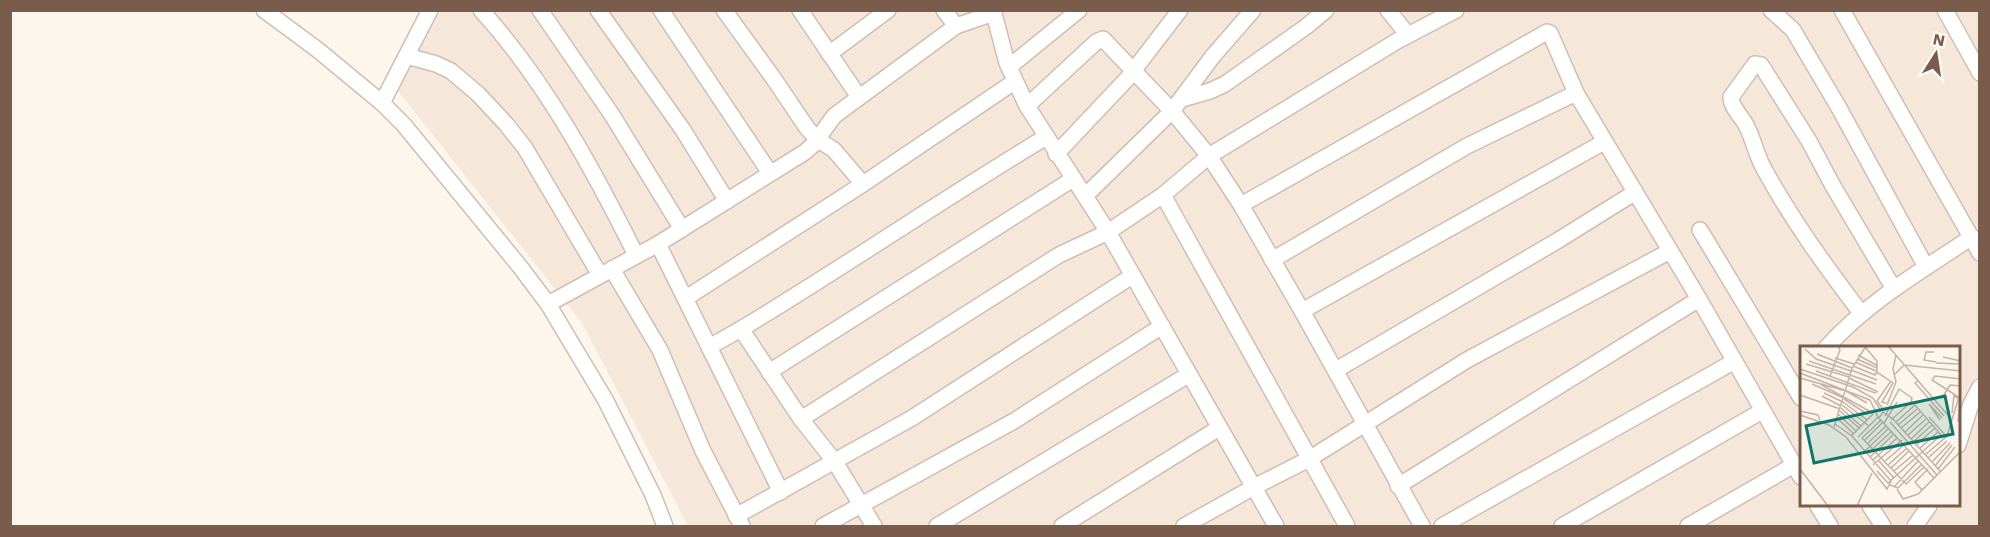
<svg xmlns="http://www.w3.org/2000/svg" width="1990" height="537" viewBox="0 0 1990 537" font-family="'Work Sans',sans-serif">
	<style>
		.residential { fill: #f5e8da; fill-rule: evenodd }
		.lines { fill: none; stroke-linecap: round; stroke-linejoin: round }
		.street-casing { stroke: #d1beb0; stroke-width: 18 }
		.street { stroke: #fff; stroke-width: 15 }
		.inset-road { fill: none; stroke: #c5b3a7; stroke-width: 1.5 }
		.view { fill: #0f766e; fill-opacity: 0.15; stroke: #0f766e; stroke-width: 3 }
		.inset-edge { fill: none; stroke: #7a5c4d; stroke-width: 3 }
	</style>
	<rect width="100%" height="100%" fill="#fdf6ec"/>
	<path class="residential" d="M427,10l1552,1v515h-1291l-106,-203 -187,-236zM1801,348h157v158h-157z"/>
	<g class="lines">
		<defs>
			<g id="street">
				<polyline points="264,10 318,50 382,103 404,125 521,268 548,304 606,401 653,495 665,526"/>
				<path d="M481,10c65,72 112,159 155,245"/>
				<polyline points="540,10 612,115 682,229"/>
				<polyline points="598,10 683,130 727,201"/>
				<polyline points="661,10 770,173"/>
				<polyline points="724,10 774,79 807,128 817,139 834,150 863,184"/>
				<polyline points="800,10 859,97"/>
				<polyline points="944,10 956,26"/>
				<polyline points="993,10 1007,63 1027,106 1108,232 1276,526"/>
				<polyline points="1388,10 1408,35"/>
				<polyline points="1771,10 1793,30 1839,108 1926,267"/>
				<polyline points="1842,10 1980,253"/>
				<polyline points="1945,10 1980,73"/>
				<polyline points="829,54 888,10"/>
				<polyline points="407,56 436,64 451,71 478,94 506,124 525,148 600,275"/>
				<polyline points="1009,67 1079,10"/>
				<polyline points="1182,99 1210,91 1225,84 1307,26 1326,10"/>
				<polyline points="382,103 430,10"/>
				<polyline points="1027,106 1096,42 1103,39 1172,111 1209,156 1241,205 1302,311 1422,526"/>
				<polyline points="1056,154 1127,79 1180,10"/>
				<polyline points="1163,195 1347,526"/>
				<polyline points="1085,196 1172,111 1213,56 1253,10"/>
				<polyline points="1241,205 1547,32 1550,33 1576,93 1699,299 1801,477"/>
				<polyline points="1700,230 1801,398"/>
				<polyline points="658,244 781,492"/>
				<polyline points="1272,260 1467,146 1576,93"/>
				<polyline points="612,269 660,350 703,451 742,526"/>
				<polyline points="686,298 863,184 1014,82"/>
				<polyline points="548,304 658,244 805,152 814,144 834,116 956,26 994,13"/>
				<polyline points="1302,311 1604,142"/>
				<path d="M1861,313c-35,-46 -70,-94 -98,-146 -7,-13 -10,-29 -17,-42 -5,-9 -15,-18 -15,-28l24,-33 6,1 48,76 24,45 61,103"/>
				<polyline points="709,347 741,329"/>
				<path d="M1826,348c41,-46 95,-77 146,-111"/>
				<polyline points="1336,370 1557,241 1634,193"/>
				<polyline points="769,372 1073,179"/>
				<polyline points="801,419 1059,255 1108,232 1163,195 1209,156 1397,41 1456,10"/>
				<polyline points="1958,445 1971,404 1980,387"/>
				<polyline points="1398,486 1699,299"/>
				<polyline points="1818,506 1830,526"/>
				<polyline points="1870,506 1883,526"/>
				<polyline points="736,516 912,418 1132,276"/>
				<polyline points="823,526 1014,421 1162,326"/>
				<path d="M874,526l-39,-64 -34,-43 -60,-90c103,-62 202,-130 305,-192"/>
				<polyline points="937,526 1188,375"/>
				<polyline points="1062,526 1219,428"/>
				<polyline points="1184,526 1254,487 1309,459 1467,360 1670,251"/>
				<polyline points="1442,526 1733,362"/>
				<polyline points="1562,526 1762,411"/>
				<polyline points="1688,526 1794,465"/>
				<polyline points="1915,526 1929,506"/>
			</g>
		</defs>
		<use href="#street" class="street-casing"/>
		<use href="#street" class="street"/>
	</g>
	<g transform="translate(1800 346)">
		<rect width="160" height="160" fill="#fdf6ec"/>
		<path class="inset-road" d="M88,0l64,74M65,1l12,14v11l16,11 -11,19 4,1M5,3l11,10 35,12M134,6h-8l-2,8 12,2M17,8l35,14M58,9l20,11M143,11l18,4M35,12l19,6M57,13l20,9M9,15l67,23M55,16l21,9M136,17l25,1M6,18l43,13M53,20l22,9 2,-3M0,23l53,18 20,11 8,13M51,24l26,10M16,25l59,22 2,-2M0,27l70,27M95,28l9,-9 57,6M30,30l10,-26 -2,-4M0,32l46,13 21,12M49,32l29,14M118,35l-3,2 29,33M12,38l32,14M20,38l53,29M24,47l19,9M0,49l40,14M22,50l19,10M142,52l8,-13 11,1M160,52l-28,-18 3,-4 26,3M44,53l23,15M70,54l8,17 56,61M43,56l24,18M42,59l27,21M87,59l9,-23 -3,-13 3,-14M41,62l21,19M83,63l-6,-8 14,-20M0,65l18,4 2,5M40,65l20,18M152,67l2,-17 4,2M38,68l19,18M0,69l29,10 17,12 41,52 4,-8 -39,-45M85,70l14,-27 13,9 -1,4M129,71l17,19M37,72l17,16M79,72l4,-6 10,7 47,52M81,74l-19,18 44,46 18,-17M91,74l20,-18M140,74l-11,-16 13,14M90,76l47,53M96,76l19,-17 27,31M158,76l2,-22M84,77l13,-21M35,78l17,12M98,79l19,-16M34,81l18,-59 14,-22M101,82l19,-16M105,86l18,-17M108,89l18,-16M51,90l22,-22M58,91l20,-20M111,93l18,-17M65,94l18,-18M113,96l19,-17M68,97l18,-17M116,99l19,-17M119,103l19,-17M65,105l24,-23M67,108l25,-23M125,109l22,-19 12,-39M70,111l24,-23M128,112l19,-17M73,114l24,-22M79,115l15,17M85,115l19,-16M132,116l18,-19M73,119l29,-25M88,119l19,-17M135,120l17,-21M91,122l18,-17M0,123l28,37M138,123l17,-22M77,125l11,12 53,-48M94,125l19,-16M90,139l8,3 23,-23M94,141l24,-26M97,143l6,10 15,-5 43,-43M122,144l-7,-8 13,-13M57,160l15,-33"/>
		<path class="view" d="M145,50l8,38 -139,29 -8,-37z"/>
		<rect width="160" height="160" class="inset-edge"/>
	</g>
	<rect width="1990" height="537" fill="none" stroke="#7a5c4d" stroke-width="24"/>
	<g transform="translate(1936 54) rotate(12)" stroke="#fffaf3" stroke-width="4.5" paint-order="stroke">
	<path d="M0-4.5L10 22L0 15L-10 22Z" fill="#7a5c4d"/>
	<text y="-9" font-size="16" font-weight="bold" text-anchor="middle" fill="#7a5c4d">N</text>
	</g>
</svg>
